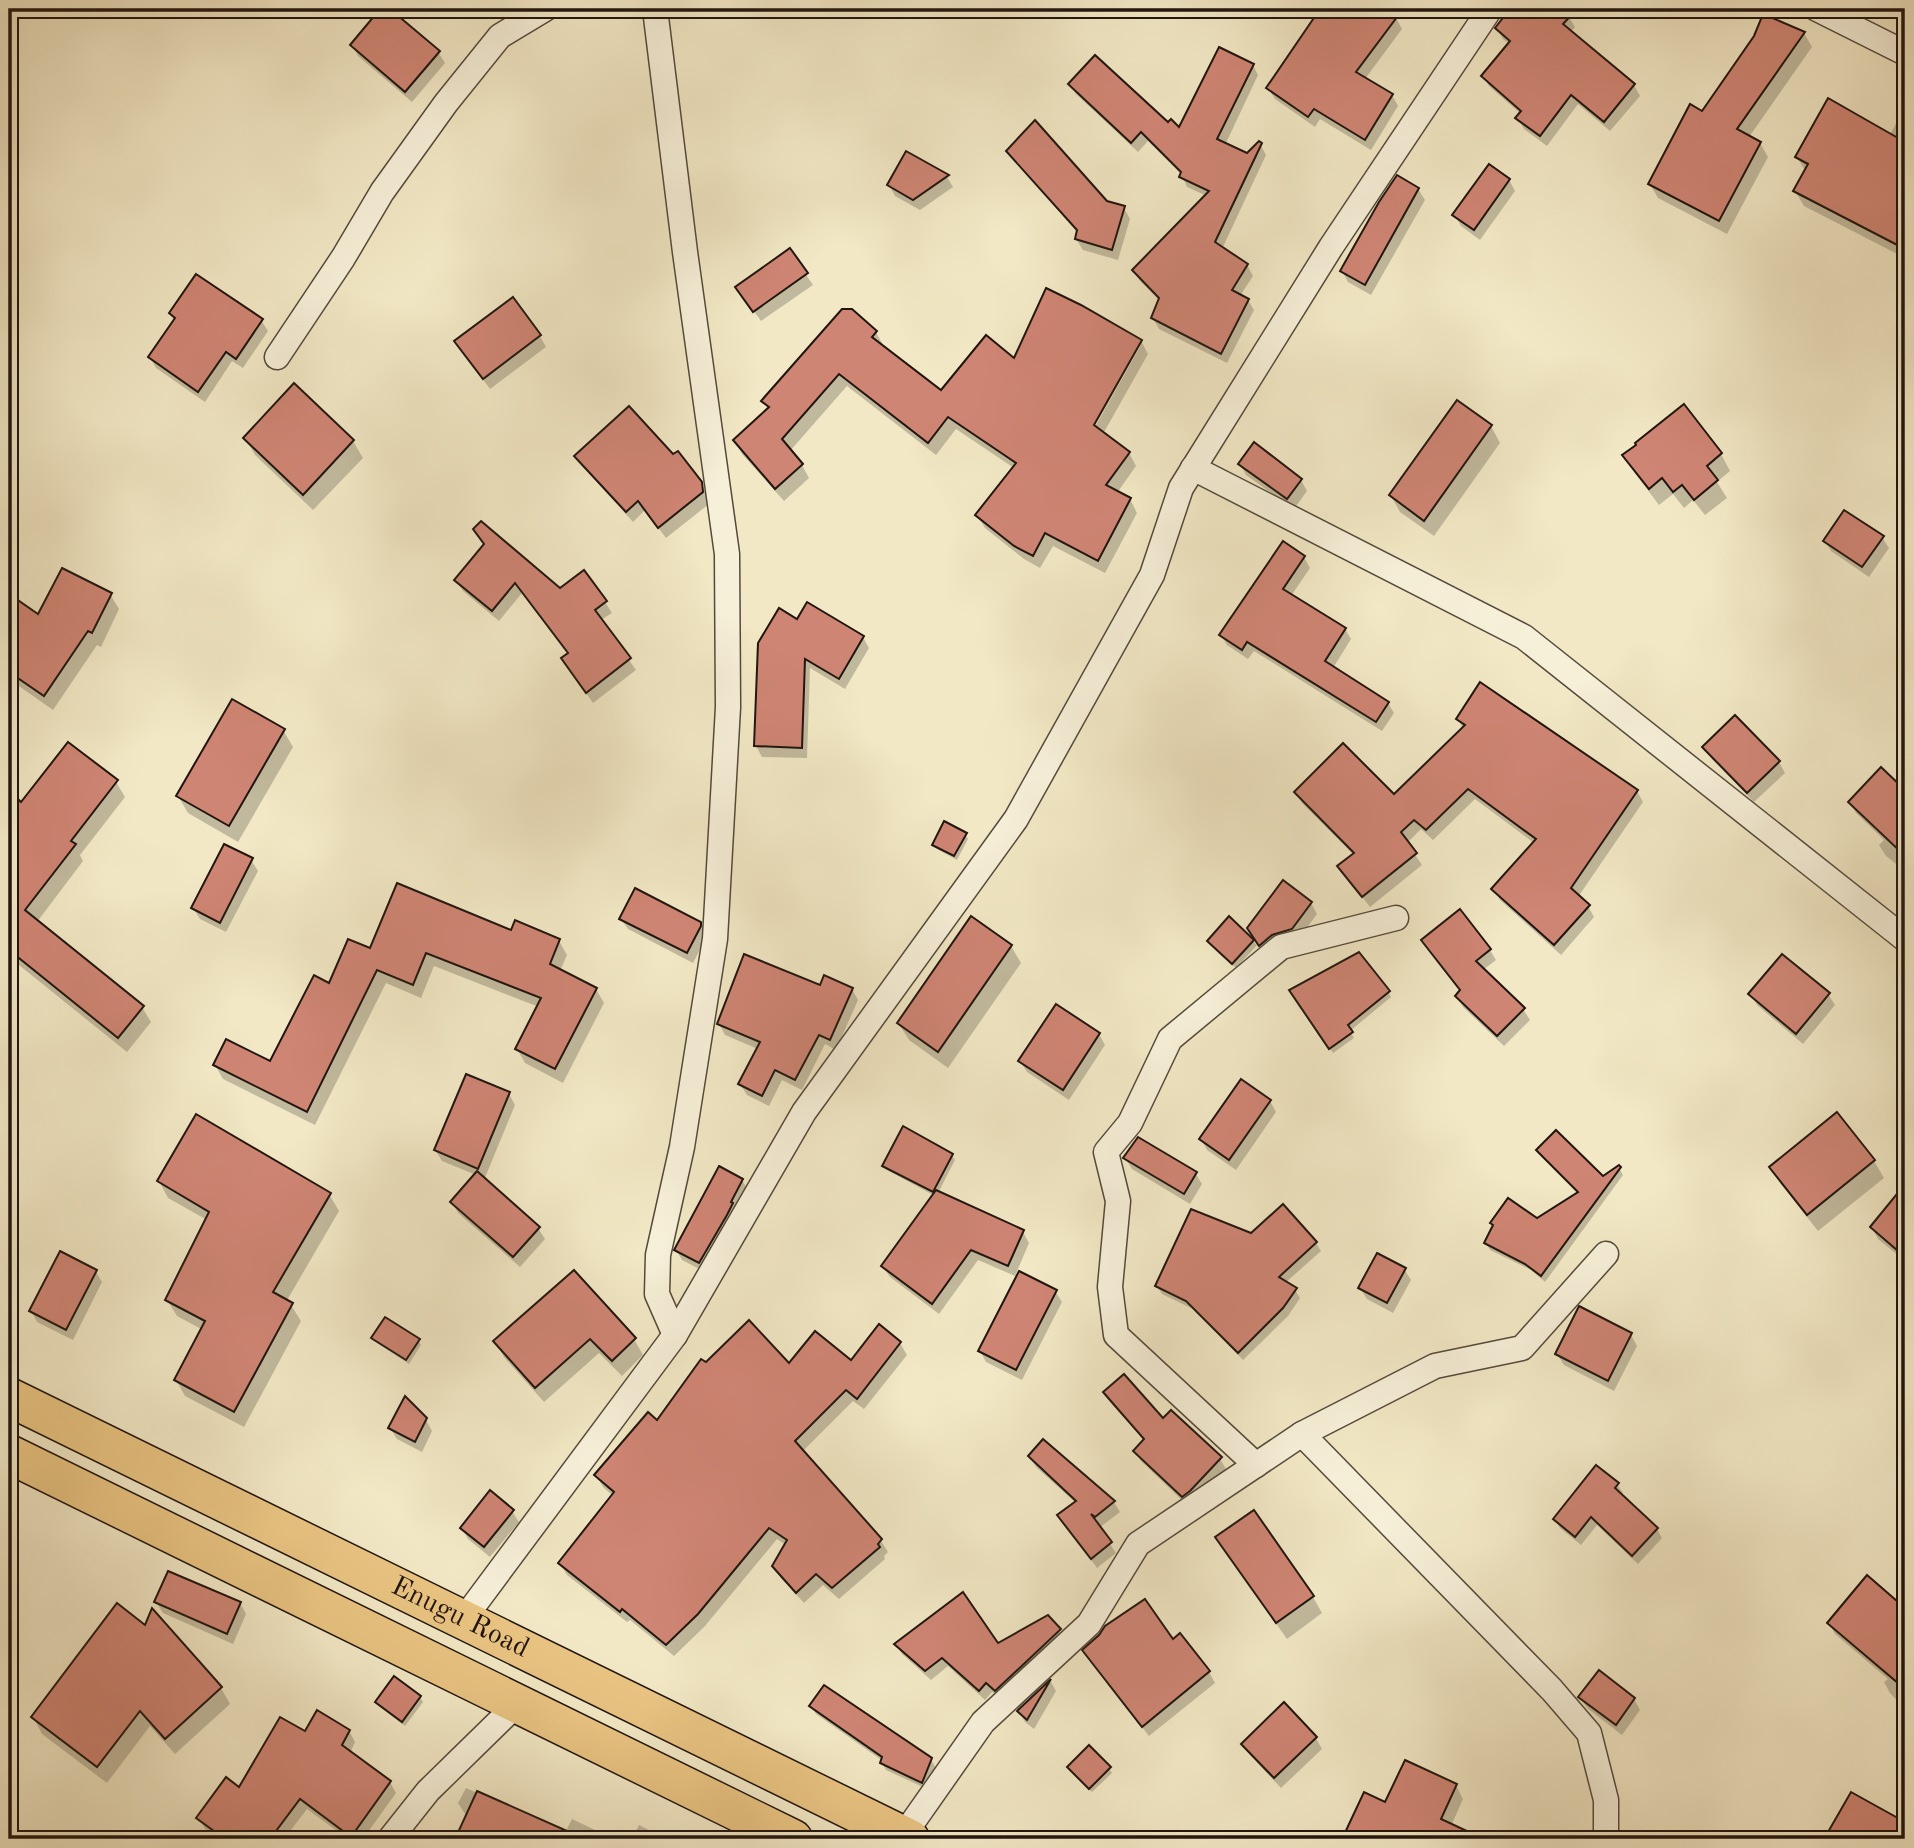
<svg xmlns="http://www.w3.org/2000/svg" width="1914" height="1848" viewBox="0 0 1914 1848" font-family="'Old Standard TT',serif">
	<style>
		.shadow { fill: #0003; fill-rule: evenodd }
		.building { fill: #cf8574; stroke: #20150f; stroke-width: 2 }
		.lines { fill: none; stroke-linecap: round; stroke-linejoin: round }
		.minor-casing { stroke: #544a3c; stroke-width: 27 }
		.primary-casing { stroke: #20150f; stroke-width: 41 }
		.minor { stroke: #f7f0d9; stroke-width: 24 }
		.primary { stroke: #e9c482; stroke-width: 38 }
		.labels { text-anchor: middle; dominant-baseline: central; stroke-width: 5; stroke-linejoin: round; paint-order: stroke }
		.street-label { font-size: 28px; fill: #20150f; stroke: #f7f0d9 }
	</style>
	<rect width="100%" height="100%" fill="#f2e8c5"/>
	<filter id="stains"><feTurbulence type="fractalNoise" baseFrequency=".00286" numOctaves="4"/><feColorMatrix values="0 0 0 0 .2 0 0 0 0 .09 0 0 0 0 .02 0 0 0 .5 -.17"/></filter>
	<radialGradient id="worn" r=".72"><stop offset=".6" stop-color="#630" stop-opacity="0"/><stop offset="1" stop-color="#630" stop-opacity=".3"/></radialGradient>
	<g class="shadow">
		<polygon points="383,9 387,9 438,52 445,63 412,102 358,56 352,45"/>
		<polygon points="886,9 901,9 895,16"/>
		<polygon points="1308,9 1385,9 1396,18 1402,29 1365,79 1392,95 1398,106 1371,150 1320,119 1315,127 1275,99 1268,88 1315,19"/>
		<polygon points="1512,9 1560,9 1569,17 1575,27 1570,33 1634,85 1640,96 1610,131 1578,104 1547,146 1524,129 1518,118 1521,114 1489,86 1483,76 1510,44 1503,39 1497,28"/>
		<polygon points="1804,33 1812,47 1749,137 1760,143 1768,157 1727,234 1658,198 1650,184 1703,113"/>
		<polygon points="1253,65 1258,75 1225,145 1247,155 1260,144 1266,155 1222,249 1247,265 1253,276 1240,296 1248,300 1254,310 1227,363 1159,329 1153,318 1160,301 1140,281 1134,271 1207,196 1187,187 1182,175 1148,141 1138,152 1076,94 1070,84 1179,130"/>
		<polygon points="1904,108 1905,109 1905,258 1804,206 1795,191 1806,172 1797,157 1890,135"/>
		<polygon points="1008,151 1106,202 1124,208 1130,219 1118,260 1083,250 1076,239 1078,233 1015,162"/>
		<polygon points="906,154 947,177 953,187 920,210 895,196 889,185"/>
		<polygon points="1509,180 1515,191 1480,240 1461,226 1455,215"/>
		<polygon points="1418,189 1425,200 1371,295 1348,282 1342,271"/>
		<polygon points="790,251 813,285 761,321 744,298"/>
		<polygon points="171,314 261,320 268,331 243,368 232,361 205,402 156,368 150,357 175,321"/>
		<path d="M876,332l7,13 -1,2 60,46 73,-33 126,-19 7,13 -45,80 26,19 7,13 -19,27 13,6 7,14 -32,60 -52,-27 -13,22 -16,-9 -39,-31 -8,-13 37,-47 -58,-39 -20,26 -89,-69 -57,65 12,14 7,13 -25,23 -42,-47 -7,-13 33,-32 -4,-8zM1137,345h4l-50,89 -3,-2z"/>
		<polygon points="540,336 546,347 490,389 463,352"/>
		<polygon points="1684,407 1721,454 1730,471 1717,482 1727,498 1705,515 1693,500 1684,508 1673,494 1659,505 1634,472 1625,456"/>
		<polygon points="1491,426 1500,443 1434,536 1400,512 1391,496"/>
		<polygon points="245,438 353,441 363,458 313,510 255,455"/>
		<polygon points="577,456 701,483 707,495 709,504 666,538 645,510 633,522 583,467"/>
		<polygon points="1240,464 1301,480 1307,491 1294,509 1246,475"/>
		<polygon points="1882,537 1889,548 1869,577 1831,551 1825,541"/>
		<polygon points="485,545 560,590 605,602 612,613 601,620 636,670 593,703 569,669 569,654 522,593 499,621 463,591 456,580"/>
		<polygon points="1304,557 1310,568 1291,596 1345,629 1351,639 1333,668 1388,703 1394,713 1382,731 1254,651 1248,659 1227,645 1221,635"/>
		<polygon points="110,594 119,609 101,647 97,645 53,710 9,679 9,604 12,599 39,617"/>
		<polygon points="797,621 863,637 869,648 845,689 810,668 807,758 762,757 756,746"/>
		<polygon points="1458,719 1637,791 1643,802 1578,897 1588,906 1594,917 1561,955 1500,900 1494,889 1534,843 1475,799 1433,840 1421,829 1407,843 1422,865 1370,907 1346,877 1340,867 1354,855 1302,803 1296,792 1394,796 1463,729"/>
		<polygon points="283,730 293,747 238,842 188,813 178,796"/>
		<polygon points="1705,748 1779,762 1785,773 1754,802 1711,758"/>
		<polygon points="1881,769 1905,792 1905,871 1886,856 1879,845 1884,840 1856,813 1850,803"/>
		<polygon points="116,782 125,797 80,855 83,861 37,922 142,1007 151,1022 127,1052 9,957 9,817 19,803"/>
		<polygon points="965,834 968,839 957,860 937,849 934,845"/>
		<polygon points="251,860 258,871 226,932 200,919 193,908"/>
		<polygon points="1311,903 1317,914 1298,940 1266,956 1258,944"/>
		<polygon points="621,919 700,923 706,935 706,938 693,963 628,929"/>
		<polygon points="1229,919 1257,945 1236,968 1212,946 1209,941"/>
		<polygon points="512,932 559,941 567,955 560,971 596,989 604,1003 563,1083 525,1063 517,1049 539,1007 434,966 421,998 386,983 315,1125 223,1079 215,1065 271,1064 330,985 371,951"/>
		<polygon points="1423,940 1490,950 1496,960 1483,970 1523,1009 1530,1020 1504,1046 1463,1007 1457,996 1461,992 1429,951"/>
		<polygon points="1011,946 1021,963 948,1068 909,1040 899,1024"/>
		<polygon points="820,987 852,989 858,1000 836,1050 825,1044 802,1090 782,1080 769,1106 747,1095 740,1084 758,1049 725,1035 719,1024"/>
		<polygon points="1291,991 1388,992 1391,997 1350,1031 1354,1038 1333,1053"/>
		<polygon points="1751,994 1828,994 1835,1005 1803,1044 1757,1005"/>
		<polygon points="1099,1034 1105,1045 1069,1100 1027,1072 1020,1061"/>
		<polygon points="509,1094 515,1105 484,1180 538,1228 545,1239 520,1267 458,1213 452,1202 476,1175 442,1161 435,1150"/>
		<polygon points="1270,1101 1276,1112 1236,1170 1207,1150 1201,1139"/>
		<polygon points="1836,1115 1874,1161 1884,1178 1818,1231 1781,1184 1771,1167"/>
		<polygon points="1538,1150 1603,1178 1619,1168 1623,1175 1545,1282 1531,1270 1490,1250 1486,1243 1494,1226 1492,1224 1537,1220 1578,1194 1542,1157"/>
		<polygon points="952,1155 955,1160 938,1193 1023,1232 1029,1243 1015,1276 978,1260 939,1314 890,1277 883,1267 935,1196 887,1170 884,1166"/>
		<polygon points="1125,1158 1195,1173 1202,1184 1190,1204 1132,1169"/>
		<polygon points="742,1180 748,1190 705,1272 682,1260 676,1250"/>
		<polygon points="159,1181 329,1194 339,1211 286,1302 291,1305 301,1321 244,1427 185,1396 176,1380 203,1330 177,1316 167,1300 207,1220 168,1198"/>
		<polygon points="1905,1187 1905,1261 1878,1239 1872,1228"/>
		<polygon points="1251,1235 1316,1243 1321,1251 1285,1283 1295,1290 1300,1298 1288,1316 1243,1360 1193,1309 1162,1294 1157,1286"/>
		<polygon points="1404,1269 1411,1280 1393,1313 1367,1299 1360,1288"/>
		<polygon points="96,1272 102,1282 73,1340 37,1322 31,1311"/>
		<polygon points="573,1272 634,1339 643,1355 622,1376 599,1353 544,1402 504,1357 495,1341"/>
		<polygon points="1055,1291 1062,1302 1022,1380 986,1362 980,1351"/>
		<polygon points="1631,1335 1637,1346 1614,1391 1564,1365 1557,1354"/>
		<polygon points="373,1338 418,1340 421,1345 409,1364 376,1342"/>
		<polygon points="900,1343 907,1355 864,1409 853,1401 802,1452 881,1541 888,1552 884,1556 885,1559 839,1599 823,1585 804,1603 781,1578 774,1566 786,1545 777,1539 705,1626 674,1656 630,1620 627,1622 567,1575 560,1563 613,1496 603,1487 596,1475 657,1422 706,1365 790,1366 852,1362"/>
		<polygon points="1106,1393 1163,1421 1220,1459 1226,1469 1195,1501 1188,1506 1141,1461 1135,1451 1145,1441 1111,1403"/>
		<polygon points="426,1420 432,1431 422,1452 397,1439 390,1428"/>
		<polygon points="1043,1442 1114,1502 1120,1512 1099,1528 1116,1553 1097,1568 1066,1525 1076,1503 1036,1467 1030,1457"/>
		<polygon points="1617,1484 1623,1493 1621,1496 1657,1529 1662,1538 1638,1564 1597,1525 1581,1545 1560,1528 1555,1519"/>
		<polygon points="512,1511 519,1522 490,1557 468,1539 462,1528"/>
		<polygon points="1227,1554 1313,1597 1322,1613 1287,1639"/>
		<polygon points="1867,1578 1905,1610 1905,1709 1890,1693 1884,1682 1888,1679 1835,1634 1829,1623"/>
		<polygon points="156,1602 240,1603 246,1614 233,1644 163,1613"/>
		<polygon points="1048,1617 1065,1640 1001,1699 992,1692 985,1700 948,1666 931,1680 902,1654 897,1645 997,1645"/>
		<polygon points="1180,1636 1209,1672 1215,1683 1149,1736 1091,1662 1084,1651 1172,1642"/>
		<polygon points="395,1678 420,1697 423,1702 405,1726 380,1707 377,1702"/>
		<polygon points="1051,1682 1056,1691 1034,1729 1025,1722 1019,1711"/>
		<polygon points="221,1688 230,1704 175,1754 150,1726 107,1783 42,1734 33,1717"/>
		<polygon points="1580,1697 1634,1699 1640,1710 1622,1735 1587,1708"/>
		<polygon points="811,1706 931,1760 936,1768 927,1789 886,1770 882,1763 883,1761 816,1714"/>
		<polygon points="349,1731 355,1742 350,1753 390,1782 396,1793 363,1839 348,1839 307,1809 284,1839 219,1839 205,1829 199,1818 240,1789 305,1733"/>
		<polygon points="1316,1738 1322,1749 1281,1788 1250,1755 1243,1744"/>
		<polygon points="1109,1768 1112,1773 1092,1792 1072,1772"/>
		<polygon points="1456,1785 1463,1799 1451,1826 1471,1835 1519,1838 1520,1839 1344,1839 1365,1795 1386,1805"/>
		<polygon points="466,1788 537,1820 544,1831 540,1839 457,1839 468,1816 465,1814 458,1803"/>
		<polygon points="572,1819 614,1839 562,1839"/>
		<polygon points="639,1825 666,1839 632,1839"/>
		<polygon points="1176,1834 1181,1839 1170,1839"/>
	</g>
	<g class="building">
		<polygon points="380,9 390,9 440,51 405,92 350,45"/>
		<polygon points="1320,9 1403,9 1356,72 1393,94 1365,140 1314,109 1308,117 1266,88"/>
		<polygon points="1510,9 1577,9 1563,24 1635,84 1604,122 1571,95 1540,136 1515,118 1521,111 1481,76 1510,41 1495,28"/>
		<polygon points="1763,14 1805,32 1737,129 1761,142 1719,221 1648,184 1690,104 1702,111 1754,36"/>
		<polygon points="1219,47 1254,64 1217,139 1247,153 1259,141 1262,143 1215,242 1248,264 1232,290 1249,299 1221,354 1151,318 1159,298 1132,270 1209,191 1179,177 1181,172 1141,132 1131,143 1068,84 1095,55 1168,122 1171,119 1179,127"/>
		<polygon points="1828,98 1905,142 1905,249 1793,191 1808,164 1795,157"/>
		<polygon points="1035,120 1107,201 1125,206 1112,250 1075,239 1077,230 1006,151"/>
		<polygon points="906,151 949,175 913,200 887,185"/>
		<polygon points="1489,164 1510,179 1474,230 1452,215"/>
		<polygon points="1397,175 1419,188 1365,285 1340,271 1379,202"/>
		<polygon points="790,248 808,273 753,312 735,287"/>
		<polygon points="196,274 263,319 236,359 226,352 198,392 148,357 175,318 169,313"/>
		<polygon points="1046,288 1081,305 1142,340 1094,425 1130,452 1106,485 1131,498 1098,561 1045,533 1033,556 1014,546 975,515 1016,463 948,417 928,443 839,374 782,439 803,464 775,489 733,440 769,407 761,401 842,309 852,309 877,331 872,337 941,390 986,335 1014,358"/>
		<polygon points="513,297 541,335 483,379 454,341"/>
		<polygon points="294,383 354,440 303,495 243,438"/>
		<polygon points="1457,400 1492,425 1424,521 1389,495"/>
		<polygon points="1684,404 1722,453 1707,466 1718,480 1694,500 1682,485 1673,492 1662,478 1649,489 1622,455 1636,445 1635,443"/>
		<polygon points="629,406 673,454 678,451 702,482 703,492 658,528 638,501 626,512 574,456"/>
		<polygon points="1254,442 1302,479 1287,499 1238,464"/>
		<polygon points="1844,510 1884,536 1862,567 1823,541"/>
		<polygon points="481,521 560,588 584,570 607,601 595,610 631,658 586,693 561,658 568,653 515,583 492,611 454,580 484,544 473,529"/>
		<polygon points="1283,541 1305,556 1283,589 1346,628 1325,661 1389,702 1376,722 1247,642 1242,650 1219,635"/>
		<polygon points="62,568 112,593 92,633 88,631 44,696 9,672 9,594 38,614"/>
		<polygon points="807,602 864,636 839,679 805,659 802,748 754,746 758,643 779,608 797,619"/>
		<polygon points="1480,682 1638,790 1571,888 1590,905 1554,945 1491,889 1536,839 1468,789 1426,830 1414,820 1401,832 1417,853 1362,897 1337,866 1354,853 1294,792 1343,743 1394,794 1465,725 1456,719"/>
		<polygon points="232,699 285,729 229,826 176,796"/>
		<polygon points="1735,715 1780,761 1747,793 1702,747"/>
		<polygon points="68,742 118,780 71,841 76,844 25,910 144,1006 118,1038 9,950 9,814 19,800 21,802"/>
		<polygon points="1881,767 1905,790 1905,856 1848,802"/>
		<polygon points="944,821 967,833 954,856 932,845"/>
		<polygon points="224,844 253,858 220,923 191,908"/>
		<polygon points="1283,880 1312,902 1292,929 1272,935 1259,946 1247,928"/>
		<polygon points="397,883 511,930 515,920 560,939 550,964 597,988 555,1069 515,1049 541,998 426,953 413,985 377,970 307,1112 213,1065 226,1039 270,1061 314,975 329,983 348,939 370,948"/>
		<polygon points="635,888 701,922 701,926 687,953 619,919"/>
		<polygon points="1460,909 1491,949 1476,961 1525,1008 1497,1036 1455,996 1460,990 1421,940"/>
		<polygon points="971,916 1012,945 938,1052 897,1023"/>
		<polygon points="1229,916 1254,940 1232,964 1207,941"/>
		<polygon points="1359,952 1390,991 1348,1025 1353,1032 1329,1049 1289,990"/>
		<polygon points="744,954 820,985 824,975 853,988 830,1040 819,1035 795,1080 775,1070 762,1096 738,1084 760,1042 717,1024"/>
		<polygon points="1782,954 1830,993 1796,1034 1748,994"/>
		<polygon points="1056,1004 1100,1033 1063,1090 1018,1061"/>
		<polygon points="466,1074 510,1092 478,1169 434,1150"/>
		<polygon points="1241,1079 1271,1100 1229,1160 1199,1139"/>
		<polygon points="1837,1112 1875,1160 1807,1215 1769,1167"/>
		<polygon points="196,1114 331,1193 273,1292 293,1303 234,1412 174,1380 205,1321 165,1300 209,1212 157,1181"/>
		<polygon points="903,1126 953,1154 933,1192 882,1166"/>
		<polygon points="1556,1130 1603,1176 1619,1165 1621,1167 1541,1276 1525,1264 1484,1243 1493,1225 1490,1223 1508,1198 1537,1218 1578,1192 1536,1150"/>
		<polygon points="1138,1137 1197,1172 1184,1194 1123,1158"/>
		<polygon points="719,1166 743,1179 731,1202 733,1203 727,1215 699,1263 674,1250"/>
		<polygon points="477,1171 540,1227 513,1257 450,1202"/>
		<polygon points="1905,1184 1905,1257 1870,1227"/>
		<polygon points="936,1190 1024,1230 1008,1266 971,1250 932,1304 881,1266"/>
		<polygon points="1283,1204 1317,1242 1279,1277 1297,1288 1283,1308 1238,1353 1186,1301 1155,1286 1191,1209 1251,1233"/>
		<polygon points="60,1251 97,1270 66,1330 29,1311"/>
		<polygon points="1377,1253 1406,1268 1387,1303 1358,1288"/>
		<polygon points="574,1270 636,1338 612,1361 590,1339 535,1388 493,1341"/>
		<polygon points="1019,1271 1057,1290 1016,1370 978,1351"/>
		<polygon points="1579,1306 1632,1333 1608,1381 1555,1354"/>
		<polygon points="385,1317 420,1339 406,1360 371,1338"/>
		<polygon points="749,1320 789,1363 815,1331 851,1360 879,1324 901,1342 857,1399 846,1390 795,1441 882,1539 878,1544 880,1547 832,1588 816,1574 796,1593 772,1566 787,1540 769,1528 698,1614 666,1645 622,1609 620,1612 558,1563 614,1492 594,1475 648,1412 657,1420 701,1359 706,1362"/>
		<polygon points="1124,1374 1163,1418 1171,1410 1222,1457 1190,1491 1182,1497 1133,1451 1144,1439 1103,1392"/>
		<polygon points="405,1396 427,1418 415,1442 388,1428"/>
		<polygon points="1043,1439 1115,1501 1095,1517 1091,1514 1112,1542 1091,1559 1057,1515 1076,1501 1028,1456"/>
		<polygon points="1596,1465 1619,1483 1615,1488 1658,1528 1632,1556 1591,1517 1575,1537 1553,1519"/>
		<polygon points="490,1490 514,1510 484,1547 460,1528"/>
		<polygon points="1254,1510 1314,1596 1276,1623 1215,1537"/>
		<polygon points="168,1571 241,1602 227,1634 154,1602"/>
		<polygon points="1867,1575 1905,1608 1905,1689 1827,1623"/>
		<polygon points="963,1592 998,1643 1048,1615 1061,1629 995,1691 986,1683 979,1691 942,1658 925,1671 894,1644"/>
		<polygon points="1145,1599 1173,1639 1180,1633 1210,1671 1142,1727 1082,1650 1099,1635 1105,1626"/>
		<polygon points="117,1603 145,1625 152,1608 222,1687 165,1739 140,1711 97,1767 31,1717"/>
		<polygon points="1599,1670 1635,1698 1616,1725 1578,1697"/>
		<polygon points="394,1676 421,1696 402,1722 375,1702"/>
		<polygon points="1051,1679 1027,1720 1017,1711"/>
		<polygon points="824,1685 932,1758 922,1783 880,1763 882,1757 809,1706"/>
		<polygon points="1284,1702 1317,1737 1274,1778 1241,1744"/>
		<polygon points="317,1710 350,1730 342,1745 391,1781 351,1837 300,1799 270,1839 225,1839 196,1818 226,1777 239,1787 280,1717 305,1731"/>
		<polygon points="1089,1745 1111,1767 1089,1789 1067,1767"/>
		<polygon points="1405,1760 1457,1784 1441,1819 1484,1839 1342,1839 1364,1792 1385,1802"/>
		<polygon points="477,1791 585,1839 455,1839"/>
		<polygon points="1851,1792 1905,1822 1905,1839 1824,1839"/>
	</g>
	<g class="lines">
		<defs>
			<g id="minor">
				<polyline points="655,9 685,252 727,554 728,707 715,939 682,1147 658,1255 657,1294 675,1335"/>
				<polyline points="1817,9 1905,53"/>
				<polyline points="277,357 343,258 382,192 446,103 500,36 545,9"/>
				<polyline points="1193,468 1524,637 1905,939"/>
				<polyline points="1302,1434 1435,1366 1522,1348 1606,1254"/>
				<polyline points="1256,1465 1116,1335 1110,1287 1118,1201 1106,1152 1130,1123 1170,1039 1281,947 1396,918"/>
				<polyline points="463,1620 675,1335 804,1112 1016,819 1152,575 1181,488 1331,247 1490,9"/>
				<polyline points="903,1836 983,1722 1089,1624 1138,1544 1302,1434 1552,1690 1589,1733 1606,1800 1606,1839"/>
				<polyline points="390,1839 428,1791 517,1704"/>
			</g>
			<g id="primary">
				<path id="s1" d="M9,1397l901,442"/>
				<polyline points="9,1454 793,1839"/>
			</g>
		</defs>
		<use href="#minor" class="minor-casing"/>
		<use href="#primary" class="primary-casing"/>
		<use href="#minor" class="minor"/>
		<use href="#primary" class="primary"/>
	</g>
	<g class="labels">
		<g class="street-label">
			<text stroke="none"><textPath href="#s1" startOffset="502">Enugu Road</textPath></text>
		</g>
	</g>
	<rect width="1914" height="1848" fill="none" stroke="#f2e8c5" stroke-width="35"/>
	<rect x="10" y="10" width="1893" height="1827" fill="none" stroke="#20150f" stroke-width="3.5"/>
	<rect x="18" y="18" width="1879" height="1813" fill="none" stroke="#20150f" stroke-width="2"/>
	<rect width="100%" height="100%" filter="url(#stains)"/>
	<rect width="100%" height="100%" fill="url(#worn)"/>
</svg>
